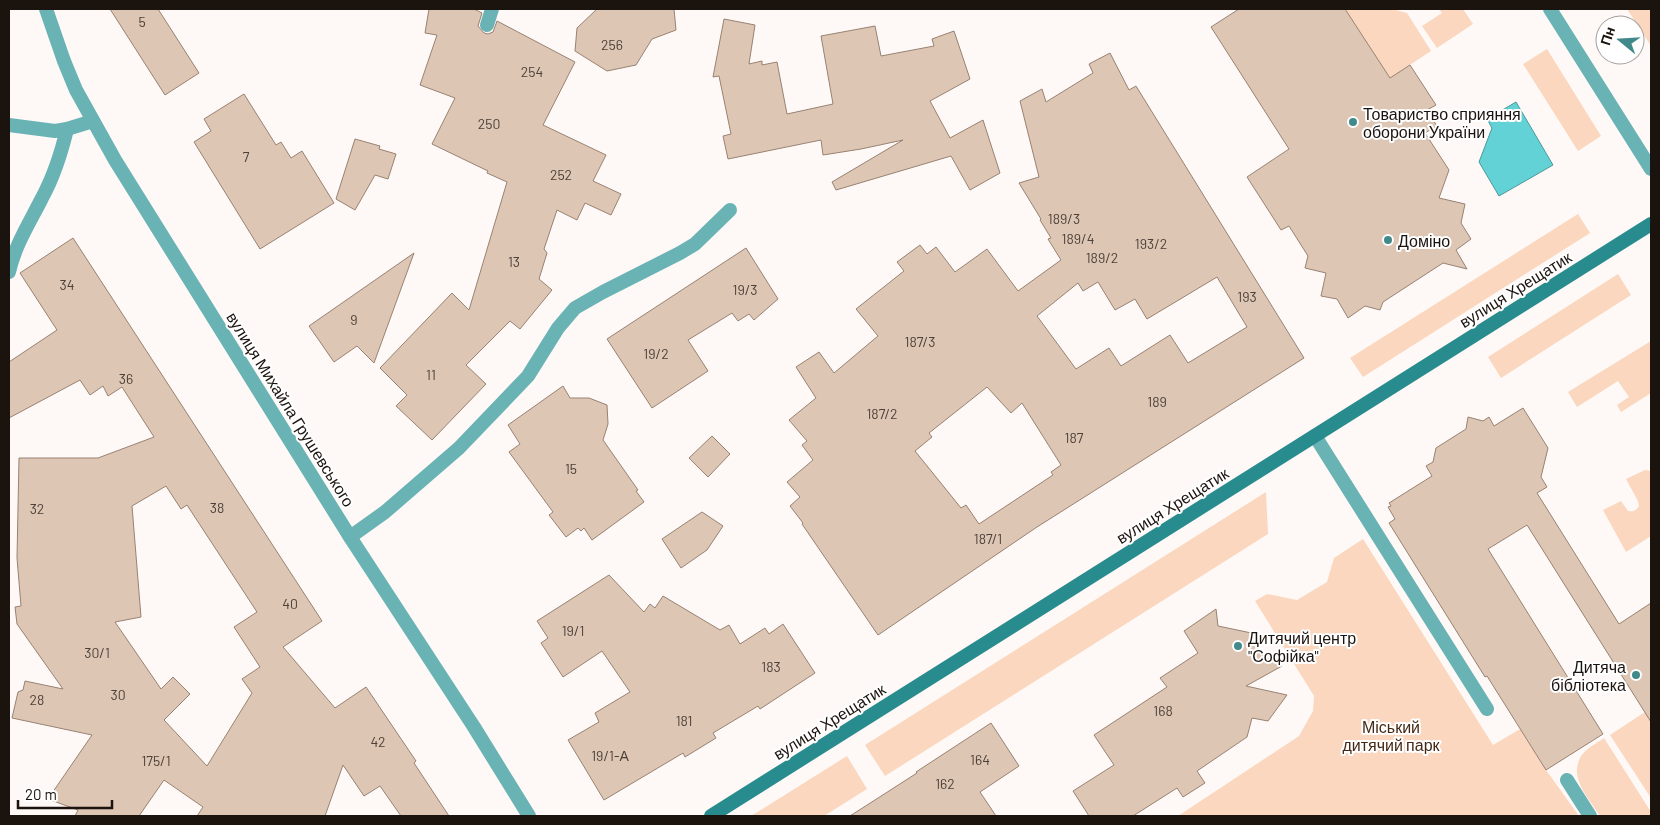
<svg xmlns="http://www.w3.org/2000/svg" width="1660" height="825" viewBox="0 0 1660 825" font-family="Barlow,sans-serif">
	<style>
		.green { fill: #fad7be }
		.water { fill: #62d2d6; stroke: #4d999a }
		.building { fill: #dec6b5; stroke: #988272; fill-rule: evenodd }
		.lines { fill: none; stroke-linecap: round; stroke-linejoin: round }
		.service { stroke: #6ab3b5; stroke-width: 14 }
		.minor { stroke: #6ab3b5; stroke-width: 14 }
		.tertiary { stroke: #6ab3b5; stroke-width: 14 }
		.secondary { stroke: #288c8f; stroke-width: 14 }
		.poi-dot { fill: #41898b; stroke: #fff; stroke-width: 2 }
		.labels { text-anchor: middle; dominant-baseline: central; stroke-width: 4; stroke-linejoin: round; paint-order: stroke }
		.number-label { font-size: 14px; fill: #4c4037 }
		.poi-label { font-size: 16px; fill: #1b130d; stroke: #fff; text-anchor: start }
		.street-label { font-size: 16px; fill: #1b130d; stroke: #fff }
		.park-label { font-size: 16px; fill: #452914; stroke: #fff }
	</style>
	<rect width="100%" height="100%" fill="#fef9f6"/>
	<g class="green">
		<polygon points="1345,9 1392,9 1407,13 1431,51 1390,78"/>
		<polygon points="1439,9 1463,9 1473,24 1437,48 1422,26 1442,13"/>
		<polygon points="1627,9 1651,9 1651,46"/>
		<polygon points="1547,49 1601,136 1578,151 1523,64"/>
		<polygon points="1578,214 1590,233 1363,377 1350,358"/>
		<polygon points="1618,274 1631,295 1501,378 1488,357"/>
		<polygon points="1651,341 1651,393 1621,412 1617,405 1629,397 1618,381 1577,407 1568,392"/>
		<path d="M1645,470l6,1v65l-25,16 -23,-42 18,-9 7,10c5,1 8,0 11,-5l-1,-5 -12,-22z"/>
		<polygon points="1266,492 1268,534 885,776 865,745"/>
		<polygon points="1363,539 1493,745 1520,729 1546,770 1579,816 1178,816 1299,736 1313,711 1314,696 1255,601 1267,594 1297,600 1327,582 1334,558"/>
		<polygon points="1645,712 1651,722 1651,798 1610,735"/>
		<path d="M1604,738l47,74v4h-51c-11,-17 -33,-40 -18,-61 5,-7 15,-12 22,-17z"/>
		<polygon points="847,756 867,789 824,816 751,816"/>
	</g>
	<polygon class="water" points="1516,102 1553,165 1499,196 1479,162 1492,128 1487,119"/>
	<g class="building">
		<polygon points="110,9 158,9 199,73 165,95"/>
		<polygon points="429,9 474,9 482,13 478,26 484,33 488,34 493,32 497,21 575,62 543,125 606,155 593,181 621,194 611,215 585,203 577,220 557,210 544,249 547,253 539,279 552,290 520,329 510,321 466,365 486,384 432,440 396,406 407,395 380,368 452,293 469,310 507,182 487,173 488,171 432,144 455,98 420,85 437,35 425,33"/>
		<polygon points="597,9 674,9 676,30 652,39 636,65 607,71 575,51 577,28"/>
		<polygon points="1239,9 1345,9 1390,78 1410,65 1436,105 1427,110 1437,126 1425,133 1449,170 1439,198 1465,204 1461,223 1471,239 1456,250 1467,269 1443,263 1383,302 1380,310 1365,306 1348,318 1337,299 1321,296 1326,273 1305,268 1308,256 1289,226 1281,230 1247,177 1289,149 1211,27"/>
		<polygon points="724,19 755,25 749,64 762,61 762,65 777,62 787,114 833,104 821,36 875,26 881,56 934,46 932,39 954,31 970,79 930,101 950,138 983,120 1000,173 970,190 951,156 836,190 832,182 903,140 861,149 823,155 821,140 728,159 723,136 731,134 719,76 713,77"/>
		<path d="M1110,53l19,37 7,-4 168,272 -267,169 -159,108 -76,-111 1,-1 -13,-17 10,-9 -13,-15 26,-22 -11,-15 5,-4 -18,-21 27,-22 -20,-31 23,-15 15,21 44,-37 -22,-27 48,-38 -7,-9 23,-17 7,9 9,-7 19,25 32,-23 31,42 43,-31 -13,-21 3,-1 -11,-18 1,-1 -22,-36 20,-6 -19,-76 22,-12 4,13 47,-29 -4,-9zM1217,277l30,50 -59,36 -18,-28 -49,31 -12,-18 -33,21 -39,-53 41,-33 5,8 15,-9 17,28 20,-11 12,20zM987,387l24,26 11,-10 39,62 -10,7 2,3 -74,49 -13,-19 -5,3 -46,-57 17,-14 -3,-4z"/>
		<polygon points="244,94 276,145 281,142 291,158 302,151 334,203 260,249 194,142 211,131 204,119"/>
		<polygon points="355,139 380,146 379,149 396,154 388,179 375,175 355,210 336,199"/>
		<path d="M73,238l249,383 -39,26 52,61 31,-21 50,74 -2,2 35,53h-48l-21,-30 -16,10 -21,-31 -18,51h-128l6,-9 -39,-27 -25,36h-64l3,-6 -30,-11 44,-64 -80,-17 6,-26 5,-2 2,-9 38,8 -46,-65 -2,-17 6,-1 -4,-48 2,-100h79l56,-21 -32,-50 -14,9 -5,-10 -13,9 -10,-15 -71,38v-56l48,-32 -37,-57zM166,486l15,23 6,-4 70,107 -23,15 26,40 -18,12 10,14 -45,73 -43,-46 26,-26 -17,-17 -12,12 -46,-67 26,-5 -9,-111z"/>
		<polygon points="746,248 778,299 754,320 749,314 738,321 732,313 688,340 708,371 652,408 607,339"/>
		<polygon points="414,253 374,363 357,346 334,362 309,326"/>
		<polygon points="563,386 570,398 589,398 607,405 608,424 603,440 638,490 636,491 644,502 592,540 584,528 581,531 578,528 566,537 549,515 553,512 509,452 520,444 508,425"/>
		<polygon points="1523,408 1548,448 1541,477 1547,487 1537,493 1619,624 1651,603 1651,722 1527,525 1488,549 1603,734 1546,770 1487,676 1485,677 1389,523 1395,519 1388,507 1391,506 1389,503 1432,476 1426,466 1433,462 1436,448 1466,429 1468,417 1483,421 1489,417 1494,426"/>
		<polygon points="712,436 730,454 708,477 689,458"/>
		<polygon points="702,512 723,526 707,550 681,568 662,539"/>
		<polygon points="609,575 644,612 650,604 655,608 663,596 720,630 729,625 740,644 765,628 769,634 783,624 815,673 760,709 758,706 713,733 716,738 685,757 683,753 604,800 568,740 599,722 595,713 630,692 602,651 563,677 541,643 548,638 537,621"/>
		<polygon points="1216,609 1218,626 1261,635 1257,652 1282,666 1246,686 1287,695 1268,721 1252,718 1247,737 1197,771 1205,783 1183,797 1177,788 1133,816 1089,816 1073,791 1114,765 1094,735 1167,687 1160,678 1198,653 1184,631"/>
		<polygon points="991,723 1019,766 980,792 996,816 850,816 917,773 916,772"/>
	</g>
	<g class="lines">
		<g class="service">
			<polyline points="487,25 492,9"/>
			<path d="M9,272c6,-27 21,-50 33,-74 12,-22 19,-44 25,-69"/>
			<polyline points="1315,436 1487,709"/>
			<polyline points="350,537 385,512 459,448 528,376 558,328 575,308 603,292 680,253 695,244 730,210"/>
			<polyline points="1567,780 1590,816"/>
		</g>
		<g class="minor">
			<polyline points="46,9 64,61 76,90 115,160 350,537 474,727 529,816"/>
			<polyline points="9,125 55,131 67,129 93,121"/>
		</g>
		<polyline class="tertiary" points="1550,9 1651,169"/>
		<polyline class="secondary" points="711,816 1651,224"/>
	</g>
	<g class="poi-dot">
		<circle cx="1353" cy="122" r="5"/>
		<circle cx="1388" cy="240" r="5"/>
		<circle cx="1238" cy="646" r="5"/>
		<circle cx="1636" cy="675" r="5"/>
	</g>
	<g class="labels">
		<g class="number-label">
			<text x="142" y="21">5</text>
			<text x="612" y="44">256</text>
			<text x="532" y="71">254</text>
			<text x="489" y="123">250</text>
			<text x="246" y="156">7</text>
			<text x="561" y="174">252</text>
			<text x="1064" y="218">189/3</text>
			<text x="1078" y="238">189/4</text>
			<text x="1151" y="243">193/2</text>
			<text x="1102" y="257">189/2</text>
			<text x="514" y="261">13</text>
			<text x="67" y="284">34</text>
			<text x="745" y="289">19/3</text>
			<text x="1247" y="296">193</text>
			<text x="354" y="319">9</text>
			<text x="920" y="341">187/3</text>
			<text x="656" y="353">19/2</text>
			<text x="431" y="374">11</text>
			<text x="126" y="378">36</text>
			<text x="1157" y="401">189</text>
			<text x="882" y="413">187/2</text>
			<text x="1074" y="437">187</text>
			<text x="571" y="468">15</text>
			<text x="217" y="507">38</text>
			<text x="37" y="508">32</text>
			<text x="988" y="538">187/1</text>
			<text x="290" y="603">40</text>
			<text x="573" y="630">19/1</text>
			<text x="97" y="652">30/1</text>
			<text x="771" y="666">183</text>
			<text x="118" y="694">30</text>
			<text x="37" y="699">28</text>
			<text x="1163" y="710">168</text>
			<text x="684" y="720">181</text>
			<text x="378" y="741">42</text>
			<text x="610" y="755">19/1-А</text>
			<text x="980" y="759">164</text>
			<text x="156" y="760">175/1</text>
			<text x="945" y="783">162</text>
		</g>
		<g class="poi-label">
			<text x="1363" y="113">Товариство сприяння<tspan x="1363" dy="18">оборони України</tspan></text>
			<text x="1398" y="240">Доміно</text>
			<text x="1248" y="637">Дитячий центр<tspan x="1248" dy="18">"Софійка"</tspan></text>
			<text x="1626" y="666" text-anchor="end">Дитяча<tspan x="1626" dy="18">бібліотека</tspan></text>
		</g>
		<g class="street-label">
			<text transform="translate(1515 289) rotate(-32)">вулиця Хрещатик</text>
			<text transform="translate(291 409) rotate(58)">вулиця Михайла Грушевського</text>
			<text transform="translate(1172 505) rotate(-32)">вулиця Хрещатик</text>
			<text transform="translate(829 721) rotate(-32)">вулиця Хрещатик</text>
		</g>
		<g class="park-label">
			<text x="1391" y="726">Міський<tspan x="1391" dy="18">дитячий парк</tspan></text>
		</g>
	</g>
	<rect width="1660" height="825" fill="none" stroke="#1b130d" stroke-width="20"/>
	<g transform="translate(1620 40) rotate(288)"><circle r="24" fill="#ffffff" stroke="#a4a19e"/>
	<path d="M0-4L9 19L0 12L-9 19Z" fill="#41898b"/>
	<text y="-8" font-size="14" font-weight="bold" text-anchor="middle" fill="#1b130d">Пн</text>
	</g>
	<path d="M18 800v8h94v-8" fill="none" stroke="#1b130d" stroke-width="2.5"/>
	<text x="25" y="800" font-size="15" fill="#1b130d" stroke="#ffffff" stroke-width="4" paint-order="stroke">20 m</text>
</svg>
